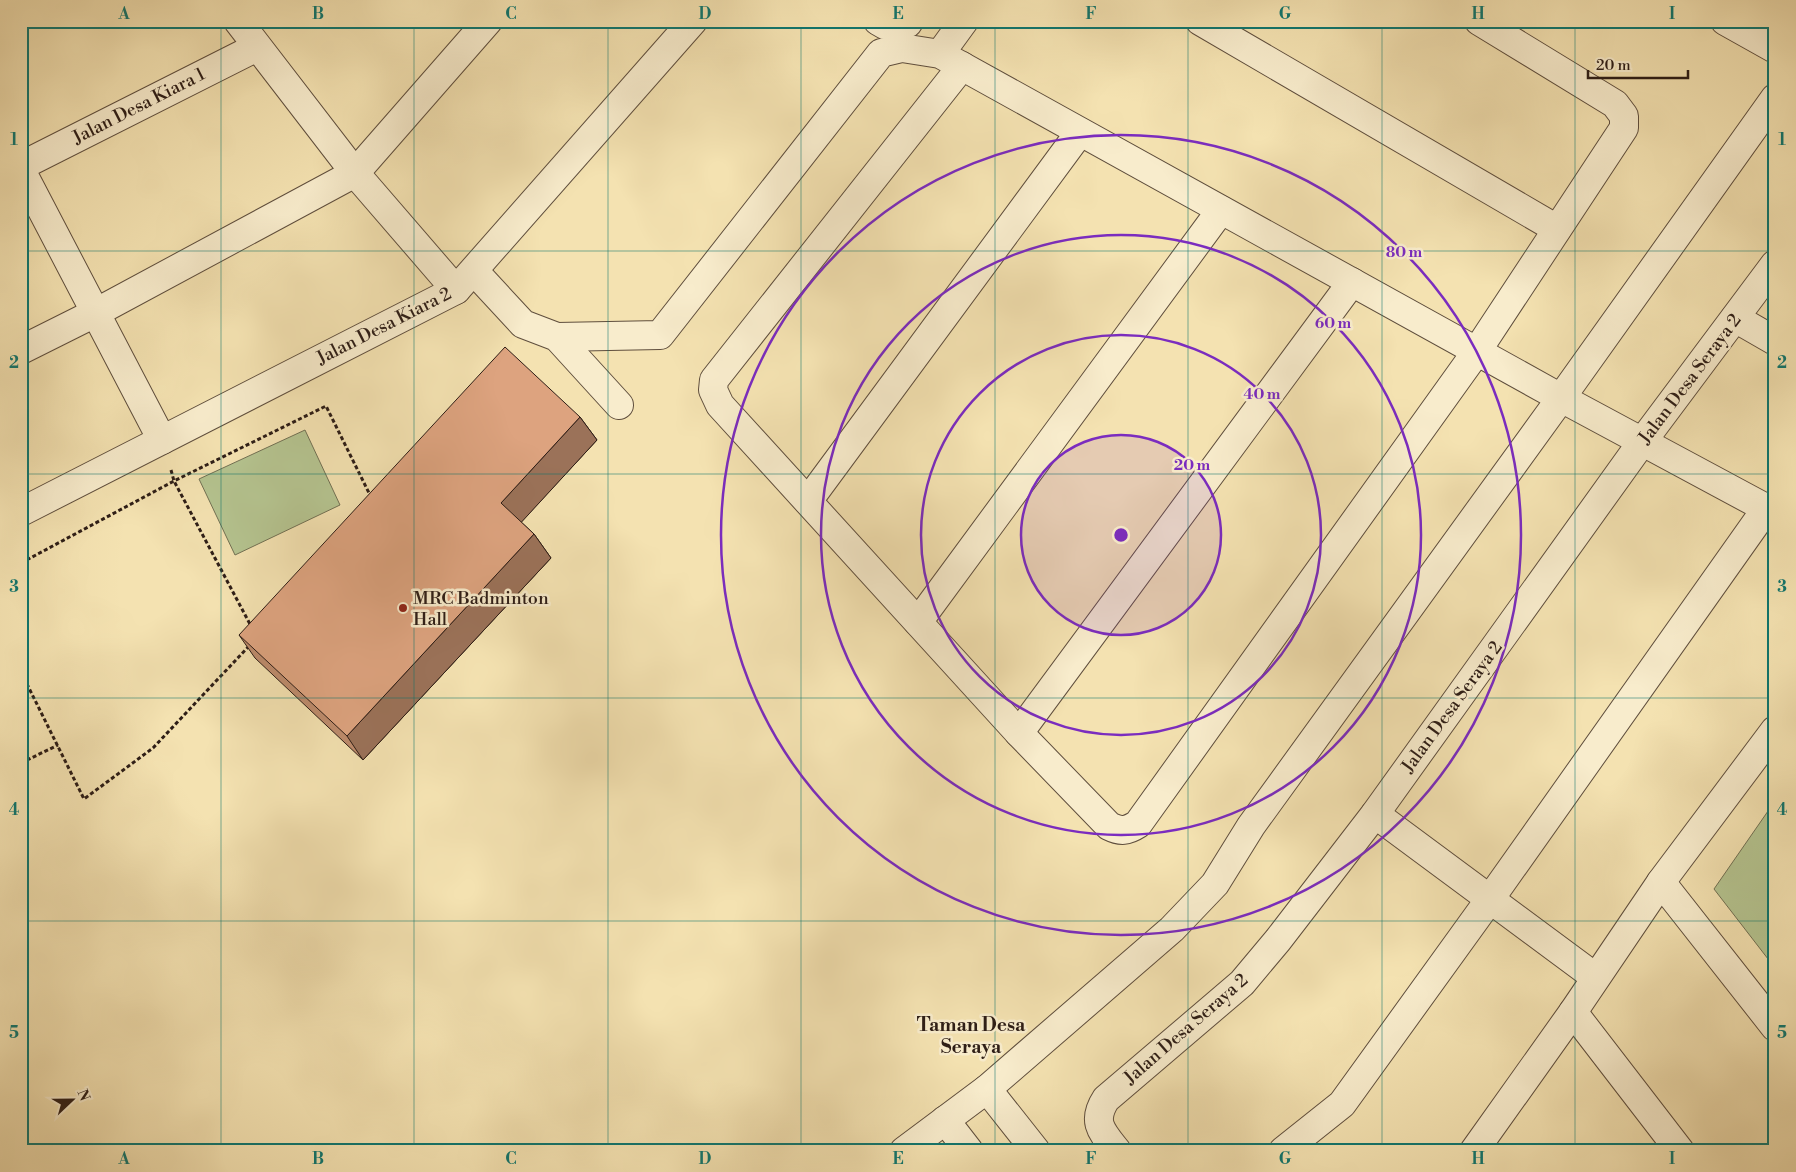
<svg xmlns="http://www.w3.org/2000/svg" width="1796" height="1172" viewBox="0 0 1796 1172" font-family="'Libre Bodoni',serif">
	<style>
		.green { fill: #b5c490; stroke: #717053 }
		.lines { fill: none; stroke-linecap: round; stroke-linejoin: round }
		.minor-casing { stroke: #5f4e3d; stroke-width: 30 }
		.path { stroke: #2d1d16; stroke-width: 3; stroke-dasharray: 4 2.5; stroke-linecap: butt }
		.minor { stroke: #f8eccc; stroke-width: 28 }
		.wall { fill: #be8c6d; stroke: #2d1d16 }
		.shaded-wall { fill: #9b7259; stroke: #2d1d16 }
		.building { fill: #dda37f; stroke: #2d1d16 }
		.grid { fill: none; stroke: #0f766e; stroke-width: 1; stroke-opacity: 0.55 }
		.ring { fill: none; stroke: #7b2cbf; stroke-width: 2.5 }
		.poi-dot { fill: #8f2418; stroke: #f8eccc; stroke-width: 2 }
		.labels { text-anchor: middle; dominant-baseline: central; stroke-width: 5; stroke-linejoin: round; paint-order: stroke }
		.street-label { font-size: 18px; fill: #2d1d16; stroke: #f8eccc }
		.poi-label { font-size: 18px; fill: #2d1d16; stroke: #f8eccc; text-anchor: start }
		.neighbourhood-label { font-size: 19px; font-weight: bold; fill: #2d1d16; stroke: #f8eccc }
		.centre { fill: #7b2cbf; stroke: #f8eccc; stroke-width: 2.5 }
		.ring-label { font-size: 15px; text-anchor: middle; font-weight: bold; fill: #7b2cbf; stroke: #f8eccc; stroke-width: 5; stroke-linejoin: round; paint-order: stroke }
		.neatline { fill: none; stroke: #0f766e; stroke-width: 2 }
		.grid-label { font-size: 16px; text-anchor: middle; font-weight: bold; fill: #0f766e }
	</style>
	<rect width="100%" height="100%" fill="#f4e2b1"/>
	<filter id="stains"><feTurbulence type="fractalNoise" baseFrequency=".004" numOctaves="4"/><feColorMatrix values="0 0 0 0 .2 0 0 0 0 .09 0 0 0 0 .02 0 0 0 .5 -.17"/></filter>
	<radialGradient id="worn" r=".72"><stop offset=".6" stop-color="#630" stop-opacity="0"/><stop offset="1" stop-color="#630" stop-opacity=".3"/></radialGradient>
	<g class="green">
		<polygon points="305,430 340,505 235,555 199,479"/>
		<polygon points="1775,801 1775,968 1714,889"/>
	</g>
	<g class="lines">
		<defs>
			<g id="minor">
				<polyline points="238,21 355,173 456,290"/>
				<polyline points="878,21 885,25 908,23 909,21"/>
				<polyline points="1200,21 1557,229"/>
				<polyline points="1725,21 1775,49"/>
				<polyline points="940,54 964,21"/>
				<path d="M962,66l-248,314 -1,10 7,15 299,328 90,93c12,6 18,5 29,-2l339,-473 147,-223v-12l-9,-12 -136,-83"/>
				<polyline points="21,166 257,47"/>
				<polyline points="21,170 162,440"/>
				<polyline points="474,271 523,324 557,337 619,405"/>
				<polyline points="1735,318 1775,341"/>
				<polyline points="557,337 660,335 881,53 902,48 940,54 1561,398 1775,513"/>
				<polyline points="21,350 95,313 355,173 488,21"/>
				<polyline points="808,501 1080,132"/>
				<polyline points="21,512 456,290 693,21"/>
				<polyline points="918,622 1221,210"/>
				<polyline points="1019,733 1352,282"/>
				<polyline points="1375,814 1595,977"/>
				<polyline points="1661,882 1775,1027"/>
				<polyline points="1573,1012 1680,1151"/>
				<polyline points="987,1089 1036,1151"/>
				<polyline points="945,1120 969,1151"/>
				<polyline points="904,1151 987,1089 1172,929 1215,884 1251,826 1561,398 1775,98"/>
				<path d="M1117,1151c-15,-19 -26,-29 -11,-52l136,-116 36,-43 97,-126 267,-372 133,-178"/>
				<polyline points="1283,1151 1342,1104 1490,899 1766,509"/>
				<polyline points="1474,1151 1573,1012 1661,882 1775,730"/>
			</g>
		</defs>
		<use href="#minor" class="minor-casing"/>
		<g class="path">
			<polyline points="171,470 174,481 251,626"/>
			<polyline points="21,563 174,481 326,406 370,495"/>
			<polyline points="21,672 84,799 153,748 250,645"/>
			<polyline points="21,763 58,745"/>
		</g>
		<use href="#minor" class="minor"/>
	</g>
	<polygon class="wall" points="580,417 597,440 521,522 534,534 551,558 363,760 255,658 239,635"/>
	<g class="shaded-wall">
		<polygon points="580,417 597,440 517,527 501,503"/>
		<polygon points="534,534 551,558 363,760 347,736"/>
	</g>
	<polygon class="building" points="505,347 580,417 501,503 534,534 347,736 239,635"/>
	<path class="grid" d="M221,21v1130M414,21v1130M608,21v1130M801,21v1130M995,21v1130M1188,21v1130M1382,21v1130M1575,21v1130M21,251h1754M21,474h1754M21,698h1754M21,921h1754"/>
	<circle cx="1121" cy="535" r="100" fill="#7b2cbf" fill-opacity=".12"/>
	<g class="ring">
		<circle cx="1121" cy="535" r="100"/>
		<circle cx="1121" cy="535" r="200"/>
		<circle cx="1121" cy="535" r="300"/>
		<circle cx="1121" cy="535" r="400"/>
	</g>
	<circle class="poi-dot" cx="403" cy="608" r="5"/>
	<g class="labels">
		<g class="street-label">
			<text transform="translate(139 106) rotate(-27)">Jalan Desa Kiara 1</text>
			<text transform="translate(384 326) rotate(-27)">Jalan Desa Kiara 2</text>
			<text transform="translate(1690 379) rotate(-53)">Jalan Desa Seraya 2</text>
			<text transform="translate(1452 707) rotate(-54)">Jalan Desa Seraya 2</text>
			<text transform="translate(1186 1029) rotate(-41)">Jalan Desa Seraya 2</text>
		</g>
		<g class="poi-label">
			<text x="413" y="598">MRC Badminton<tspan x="413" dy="21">Hall</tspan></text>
		</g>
		<g class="neighbourhood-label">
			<text x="971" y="1025">Taman Desa<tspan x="971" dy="22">Seraya</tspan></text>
		</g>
	</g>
	<circle cx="1121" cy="535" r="8" class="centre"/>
	<g class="ring-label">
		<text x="1404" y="257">80 m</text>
		<text x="1333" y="328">60 m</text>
		<text x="1262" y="399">40 m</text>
		<text x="1192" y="470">20 m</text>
	</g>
	<rect width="1796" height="1172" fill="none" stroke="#f4e2b1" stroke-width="55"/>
	<g transform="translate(72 1100) rotate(68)" stroke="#f8eccc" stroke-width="4" paint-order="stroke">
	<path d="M0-4L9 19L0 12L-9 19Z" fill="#2d1d16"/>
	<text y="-8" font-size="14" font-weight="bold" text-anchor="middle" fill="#2d1d16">N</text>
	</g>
	<path d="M1588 70v8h100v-8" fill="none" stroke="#2d1d16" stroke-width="2.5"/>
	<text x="1596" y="70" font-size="15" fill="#2d1d16" stroke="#f8eccc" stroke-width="4" paint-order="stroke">20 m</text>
	<rect x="28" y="28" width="1740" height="1116" class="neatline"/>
	<g class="grid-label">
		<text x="124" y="19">A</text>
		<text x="318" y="19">B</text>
		<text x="511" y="19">C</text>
		<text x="705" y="19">D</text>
		<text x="898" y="19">E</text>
		<text x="1091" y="19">F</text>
		<text x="1285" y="19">G</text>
		<text x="1478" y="19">H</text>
		<text x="1672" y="19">I</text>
		<text x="14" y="145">1</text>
		<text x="1782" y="145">1</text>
		<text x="14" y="368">2</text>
		<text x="1782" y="368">2</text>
		<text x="14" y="592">3</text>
		<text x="1782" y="592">3</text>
		<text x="14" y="815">4</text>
		<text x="1782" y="815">4</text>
		<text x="14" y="1038">5</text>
		<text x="1782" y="1038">5</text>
		<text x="124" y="1164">A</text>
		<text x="318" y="1164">B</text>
		<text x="511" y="1164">C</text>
		<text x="705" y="1164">D</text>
		<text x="898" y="1164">E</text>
		<text x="1091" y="1164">F</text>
		<text x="1285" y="1164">G</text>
		<text x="1478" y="1164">H</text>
		<text x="1672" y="1164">I</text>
	</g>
	<rect width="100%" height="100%" filter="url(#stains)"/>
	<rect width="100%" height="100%" fill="url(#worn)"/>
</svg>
